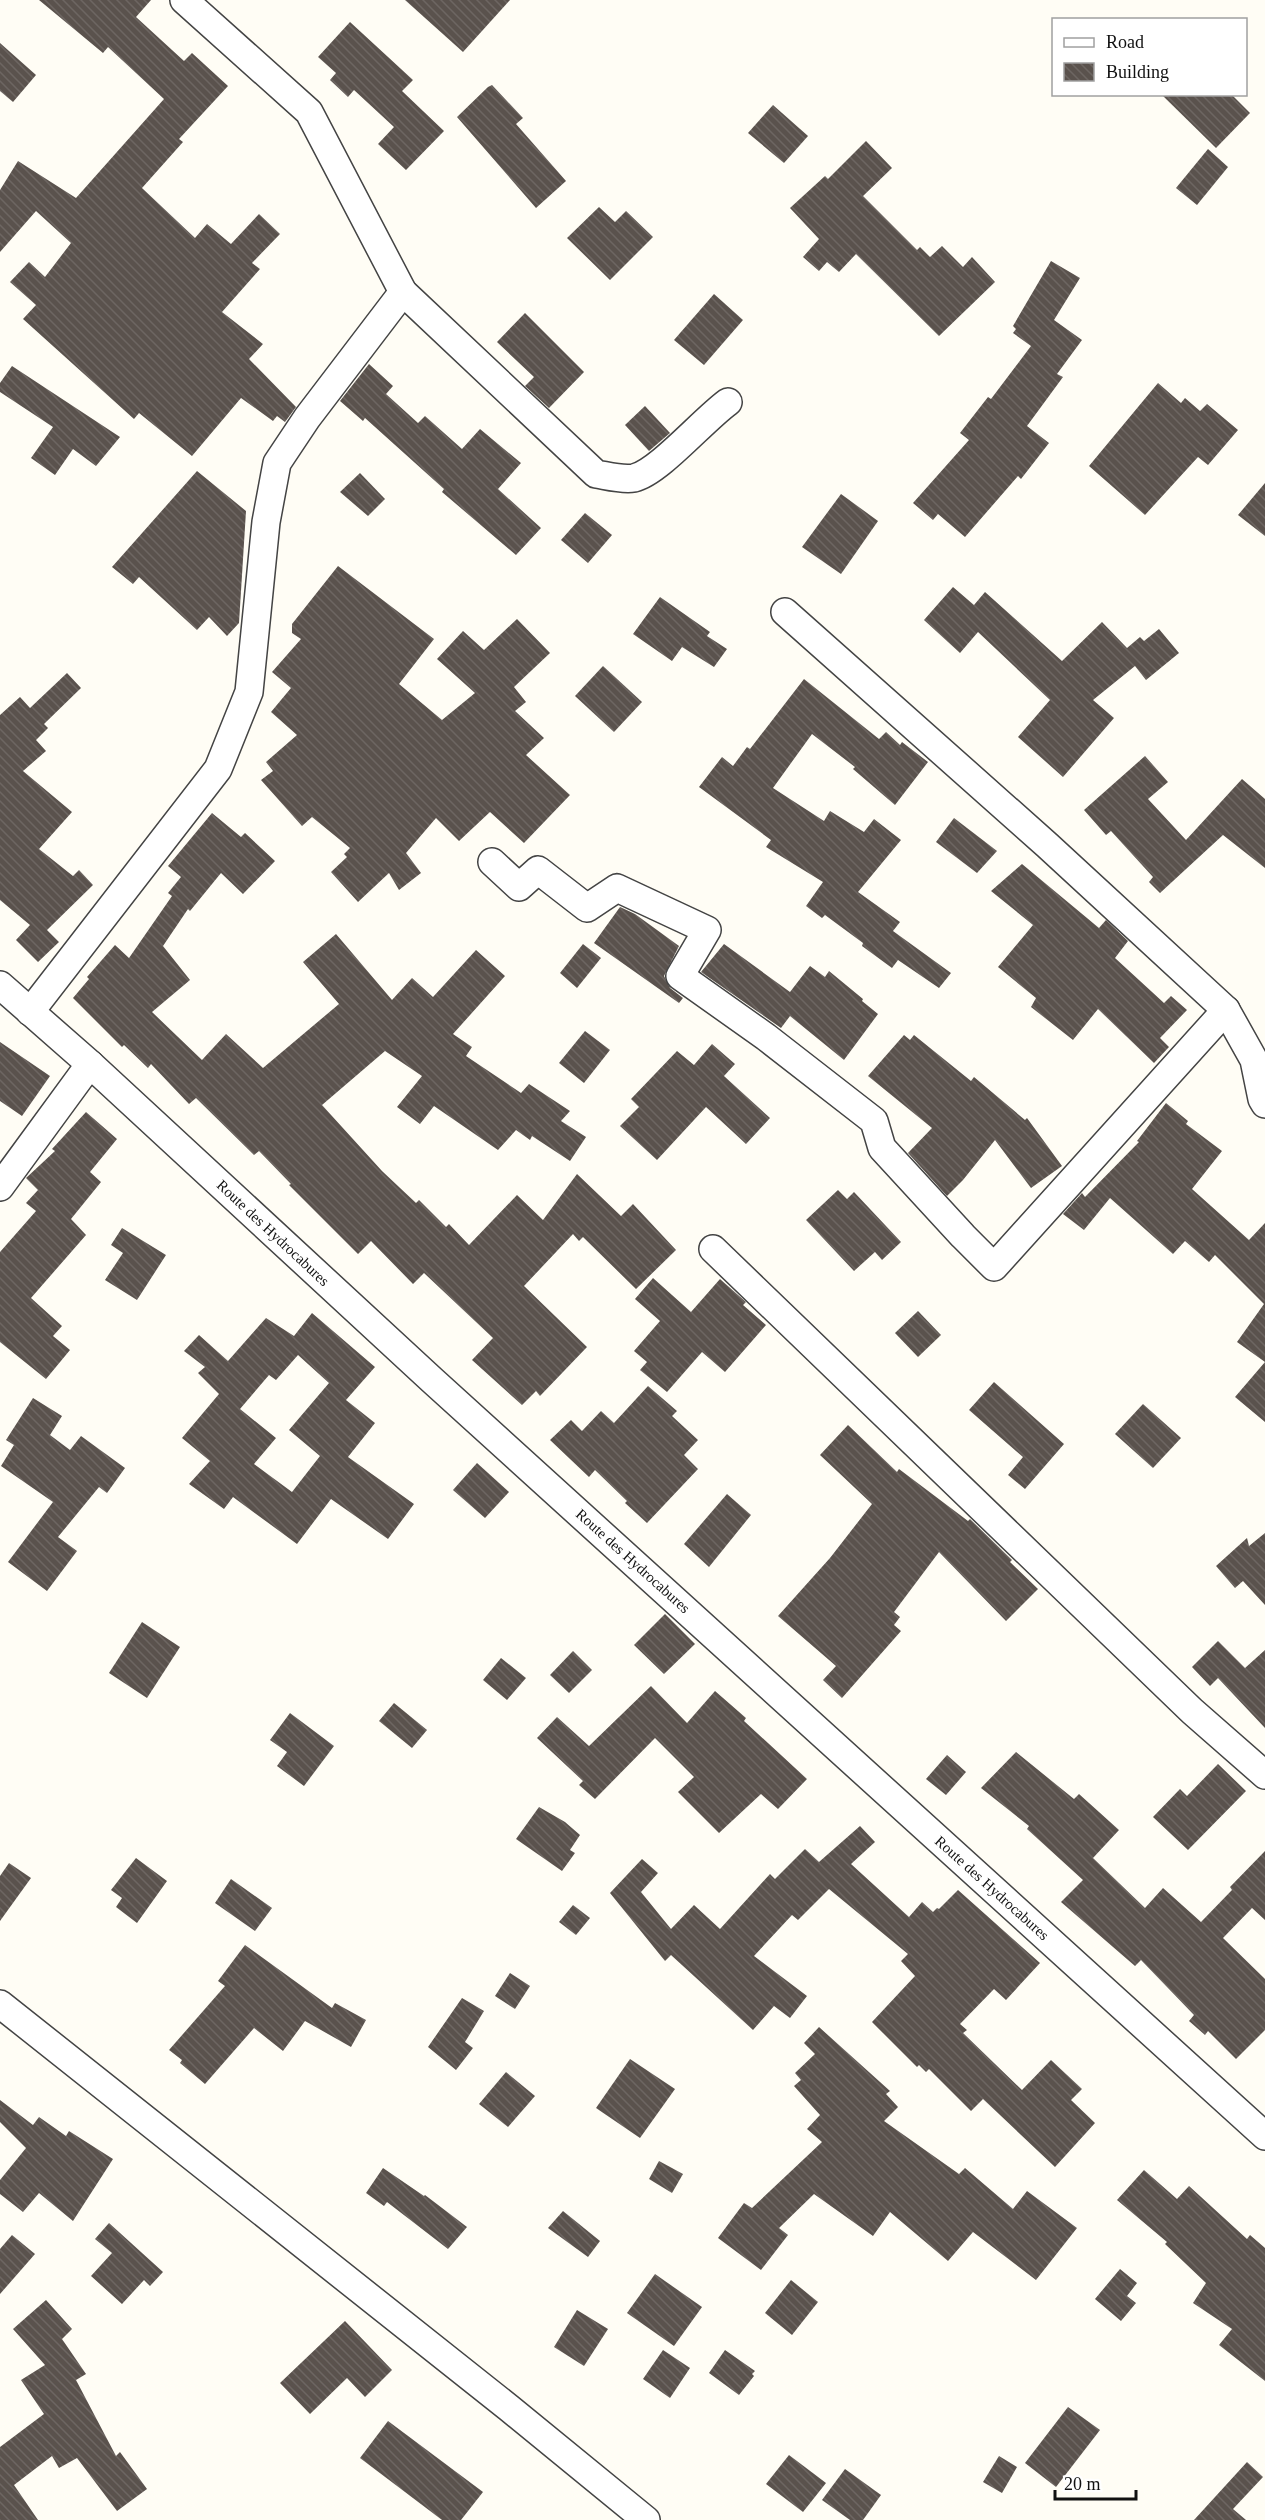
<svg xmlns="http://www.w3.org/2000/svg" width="1265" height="2520" viewBox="0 0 1265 2520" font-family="'Times New Roman',serif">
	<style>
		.building { fill: url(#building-back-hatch); fill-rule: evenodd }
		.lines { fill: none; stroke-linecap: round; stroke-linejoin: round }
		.minor-casing { stroke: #444; stroke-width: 30 }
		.minor { stroke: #fff; stroke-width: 27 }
		.labels { text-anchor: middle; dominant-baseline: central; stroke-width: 6; stroke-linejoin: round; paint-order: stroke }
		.street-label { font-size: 15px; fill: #111; stroke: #fff }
	</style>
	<defs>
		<pattern id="building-back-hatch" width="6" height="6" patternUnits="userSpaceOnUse" patternTransform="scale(1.5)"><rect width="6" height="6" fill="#5a524d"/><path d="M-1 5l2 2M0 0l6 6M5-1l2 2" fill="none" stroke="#6d6662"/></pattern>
	</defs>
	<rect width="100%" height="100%" fill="#fffdf5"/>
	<g class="building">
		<polygon points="39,0 151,0 136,17 184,61 192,53 228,86 179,139 183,142 142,188 195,238 207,224 231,244 259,214 280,234 252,263 260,269 222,312 263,344 249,359 296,407 285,422 277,416 273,421 241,398 192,456 139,413 134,419 23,319 36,305 10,282 29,262 45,277 71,243 36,211 0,252 0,190 18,161 76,198 164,99 108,47 103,53"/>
		<polygon points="405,0 510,0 463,52"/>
		<polygon points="350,22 413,80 402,91 444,131 406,170 378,144 394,127 354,90 348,97 330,80 336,73 318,57"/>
		<polygon points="0,43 36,75 13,102 0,91"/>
		<polygon points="492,85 523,118 516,124 566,181 536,208 457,117 488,87"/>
		<polygon points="1161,94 1231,94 1250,113 1216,148"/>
		<polygon points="773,105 808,136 784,163 748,133"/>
		<polygon points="866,141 892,168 863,196 917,250 920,247 930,257 942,246 963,267 972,257 995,282 939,336 856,254 839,272 827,262 819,271 803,257 819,239 790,208 825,176 828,179"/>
		<polygon points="1208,149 1228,167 1197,205 1176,188"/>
		<polygon points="599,207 615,222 626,211 653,237 610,280 567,238"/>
		<polygon points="1051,261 1080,278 1054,320 1082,340 1057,374 1063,377 1027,426 1049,443 1021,479 1018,476 965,537 938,514 933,520 913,503 969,440 960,433 988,397 991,399 1031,346 1013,333 1016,329 1013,326"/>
		<polygon points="714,294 743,320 704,365 674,340"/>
		<polygon points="525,313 584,372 549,408 525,386 534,377 497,342"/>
		<polygon points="369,364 393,386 386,394 418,423 425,416 462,449 480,429 521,463 498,489 541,528 516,555 442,492 444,489 365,418 363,421 340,401"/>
		<polygon points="12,366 120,437 96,466 73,449 55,475 31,458 53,427 0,392 0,383"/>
		<polygon points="1158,383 1181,403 1185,398 1200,411 1207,404 1238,430 1208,465 1198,457 1145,515 1089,466"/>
		<polygon points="645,406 670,433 649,451 625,425"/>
		<polygon points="197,471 246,511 239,623 227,636 209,617 197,630 139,577 133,584 112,567"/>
		<polygon points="360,473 385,499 368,516 340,492"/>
		<polygon points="1265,483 1265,536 1238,515"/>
		<polygon points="841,494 878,521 841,574 802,547"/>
		<polygon points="585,513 612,535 588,563 561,540"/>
		<polygon points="338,566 434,639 399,684 442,720 475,693 437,659 463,631 484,650 517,619 550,653 514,687 526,702 515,711 544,738 526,755 570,795 524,843 490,812 459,841 436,818 406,853 421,873 399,890 389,873 358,902 331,872 347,857 344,854 350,848 312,817 302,826 261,780 273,771 266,762 297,735 271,712 291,688 272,672 301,639 292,633 292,624"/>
		<polygon points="953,587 974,605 985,592 1062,661 1102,622 1127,648 1140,637 1144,641 1159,629 1179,653 1146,680 1135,666 1093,700 1114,718 1063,777 1018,737 1050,700 978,632 960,653 924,620"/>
		<polygon points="660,597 710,632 707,636 727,649 714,667 682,647 672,661 633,634"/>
		<polygon points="603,666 642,702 614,732 575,696"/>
		<polygon points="67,673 81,688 44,724 48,728 36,740 46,751 23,771 72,812 39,849 73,876 79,870 93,885 47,930 59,942 38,962 16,940 30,925 0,900 0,715 20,697 30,708"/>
		<polygon points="804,679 879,739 886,732 900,745 902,742 928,762 895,805 853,769 855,767 812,734 773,788 824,821 830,811 864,832 874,819 901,840 858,892 900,922 893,931 951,973 939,988 898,960 892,968 862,946 863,943 825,915 822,918 806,906 823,882 766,847 771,840 699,787 722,757 733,766 747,747 750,749"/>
		<polygon points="1145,756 1168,782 1148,799 1186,840 1242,779 1265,799 1265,868 1223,835 1160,893 1149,882 1153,877 1111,831 1106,835 1084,810"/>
		<polygon points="212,813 241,837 245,833 275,861 243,894 221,873 190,911 188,909 163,946 190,980 152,1012 202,1060 226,1034 263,1068 339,1004 303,962 336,934 392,1000 412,978 433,997 476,950 505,976 453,1034 472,1047 466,1056 521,1093 529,1084 570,1111 561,1121 586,1137 570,1161 532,1136 530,1140 516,1130 498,1150 434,1106 420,1124 397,1107 422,1076 385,1051 322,1105 382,1171 416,1203 419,1200 446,1227 449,1224 469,1245 517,1195 543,1220 577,1174 621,1216 633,1204 676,1250 636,1289 583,1237 579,1241 573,1234 524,1286 587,1347 540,1396 536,1391 522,1405 472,1360 493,1338 424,1273 413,1284 371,1241 358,1254 289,1185 291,1184 259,1151 254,1155 196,1098 189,1104 151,1064 148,1068 124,1045 122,1047 73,998 89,979 87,977 115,945 129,958 172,896 168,893 181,877 168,866"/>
		<polygon points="954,818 997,851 977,873 936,842"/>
		<polygon points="1022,864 1099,928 1106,920 1128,941 1115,958 1164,1003 1171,996 1187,1010 1160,1038 1169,1047 1154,1063 1098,1009 1073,1040 1031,1007 1036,998 998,967 1033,925 991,891"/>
		<polygon points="620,907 635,914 679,946 664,976 670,988 683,998 679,1003 594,943"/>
		<polygon points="583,944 601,958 577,988 560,973"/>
		<polygon points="724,944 790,992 810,966 825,977 829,971 863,999 862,1001 878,1014 844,1060 790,1016 781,1028 701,972"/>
		<polygon points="585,1031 610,1050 584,1083 559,1063"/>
		<polygon points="904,1035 910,1040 914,1035 971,1081 974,1077 1025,1120 1027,1118 1062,1166 1031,1188 995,1140 963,1180 947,1196 908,1153 932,1128 868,1076"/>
		<polygon points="0,1042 50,1076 22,1116 0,1101"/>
		<polygon points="712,1044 735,1064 724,1076 770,1118 746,1144 706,1107 657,1160 620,1126 639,1107 631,1099 677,1051 694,1065"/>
		<polygon points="1166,1103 1188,1121 1186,1124 1222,1151 1192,1189 1249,1240 1265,1223 1265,1422 1235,1397 1265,1362 1237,1342 1264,1304 1215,1255 1209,1262 1185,1241 1173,1254 1110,1198 1084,1230 1063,1214 1082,1193 1085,1197 1139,1142 1137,1141"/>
		<polygon points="86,1112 117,1139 90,1172 101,1182 71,1219 86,1235 31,1298 62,1326 53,1336 70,1350 46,1379 0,1342 0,1252 36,1211 26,1203 38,1190 26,1178 55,1151 52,1149"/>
		<polygon points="838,1190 847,1199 854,1192 901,1242 882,1260 875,1252 854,1271 806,1220"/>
		<polygon points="122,1228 166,1255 137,1300 105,1280 123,1253 111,1245"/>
		<polygon points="653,1278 691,1312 720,1279 746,1302 743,1305 766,1325 725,1372 702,1352 667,1392 640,1370 647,1362 634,1351 660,1321 635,1299"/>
		<polygon points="918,1311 941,1335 918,1357 895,1333"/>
		<path d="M312,1313l63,54 -29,33 29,23 -27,34 66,47 -26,35 -57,-40 -34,45 -64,-47 -9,12 -35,-25 21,-23 -28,-23 37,-44 -21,-21 7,-6 -21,-16 15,-16 29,26 38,-43 28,18zM298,1355l31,28 -40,47 31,26 -28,36 -38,-28 22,-26 -36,-29 29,-34 7,5z"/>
		<polygon points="994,1382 1064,1444 1025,1489 1008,1475 1023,1457 969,1410"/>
		<polygon points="648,1386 677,1411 672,1416 698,1440 684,1455 698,1469 647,1523 625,1503 627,1501 595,1470 589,1477 550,1440 571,1420 582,1431 601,1411 614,1423"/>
		<polygon points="33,1398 62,1416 50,1435 70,1450 81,1436 125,1468 107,1493 99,1487 58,1537 77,1551 47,1591 8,1562 53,1502 1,1466 14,1445 6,1440"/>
		<polygon points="1143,1404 1181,1438 1153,1468 1115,1434"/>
		<polygon points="848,1425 897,1472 899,1469 968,1521 970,1519 1012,1560 1010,1562 1038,1589 1006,1621 939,1552 894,1612 900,1617 894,1625 901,1631 842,1698 823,1680 836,1666 778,1616 830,1558 872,1504 820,1455"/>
		<polygon points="477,1463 509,1492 485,1518 453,1490"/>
		<polygon points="727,1494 751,1515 709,1567 684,1544"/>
		<polygon points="1265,1533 1265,1605 1243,1581 1235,1588 1216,1566 1247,1538 1249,1546"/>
		<polygon points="665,1614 695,1644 664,1674 634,1645"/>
		<polygon points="142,1622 180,1647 147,1698 109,1673"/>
		<polygon points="1218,1641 1245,1668 1265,1650 1265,1728 1218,1678 1210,1686 1192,1667"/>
		<polygon points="573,1651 592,1670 569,1693 550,1675"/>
		<polygon points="501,1658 526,1678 507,1700 483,1680"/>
		<polygon points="651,1686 687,1723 715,1691 746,1718 744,1721 807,1779 778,1809 761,1794 719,1833 678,1792 694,1777 655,1738 595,1799 579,1785 583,1781 537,1738 557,1717 589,1746"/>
		<polygon points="394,1703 427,1730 412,1748 379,1721"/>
		<polygon points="290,1713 334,1746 304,1786 277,1766 287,1752 270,1740"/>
		<polygon points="1016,1752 1074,1799 1079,1794 1119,1830 1093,1858 1145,1908 1163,1888 1201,1922 1232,1890 1230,1887 1265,1851 1265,1920 1252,1908 1223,1938 1265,1979 1265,2030 1236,2059 1208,2031 1205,2035 1189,2021 1194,2015 1141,1960 1135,1966 1061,1902 1083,1880 1027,1829 1029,1826 981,1788"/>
		<polygon points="947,1755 966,1772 946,1795 926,1779"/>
		<polygon points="1218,1764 1246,1791 1188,1850 1153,1817 1180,1789 1187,1796"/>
		<polygon points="539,1807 565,1822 580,1835 570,1850 575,1853 562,1871 516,1839"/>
		<polygon points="860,1826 875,1842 851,1864 909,1917 922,1902 933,1912 937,1908 939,1909 958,1890 1040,1963 1006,2000 994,1989 960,2024 967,2030 963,2033 1022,2090 1051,2060 1082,2089 1071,2100 1095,2123 1055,2167 983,2099 971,2111 929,2069 926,2072 919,2065 917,2067 872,2022 915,1976 901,1961 908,1954 829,1889 798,1920 792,1915 754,1956 807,1996 790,2018 774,2006 753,2030 671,1955 665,1961 610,1893 642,1859 658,1873 641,1892 671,1929 694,1905 720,1929 770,1874 775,1879 805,1849 819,1862"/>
		<polygon points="136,1858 167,1881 137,1923 116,1907 122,1898 111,1890"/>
		<polygon points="9,1863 31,1878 0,1921 0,1876"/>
		<polygon points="231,1879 272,1908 255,1931 215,1903"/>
		<polygon points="573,1905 590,1918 576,1935 559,1922"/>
		<polygon points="245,1945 332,2008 335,2003 366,2020 351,2047 305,2021 283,2051 254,2028 205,2084 180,2063 182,2060 169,2050 225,1986 218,1981"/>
		<polygon points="510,1973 530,1986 515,2009 495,1996"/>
		<polygon points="462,1998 484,2011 465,2042 473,2048 456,2070 428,2047"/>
		<polygon points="819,2027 890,2091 886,2094 898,2107 884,2121 959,2174 965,2168 1013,2209 1027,2191 1077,2228 1036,2280 973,2232 948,2261 890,2212 873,2236 814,2194 779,2228 788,2235 761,2270 718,2238 744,2203 752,2208 822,2142 807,2129 820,2115 794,2086 801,2080 795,2073 815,2054 804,2043"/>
		<polygon points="630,2059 675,2089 640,2138 596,2108"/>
		<polygon points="506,2072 535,2096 508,2127 479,2104"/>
		<polygon points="0,2100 33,2125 39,2117 66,2136 69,2131 113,2159 73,2221 39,2193 23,2212 0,2194 0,2180 26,2148 0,2122"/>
		<polygon points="659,2161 683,2174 672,2193 649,2179"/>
		<polygon points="383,2168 424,2196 425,2195 467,2227 448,2249 387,2202 384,2206 366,2193"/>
		<polygon points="1144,2170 1177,2199 1189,2186 1247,2239 1250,2235 1265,2248 1265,2381 1219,2345 1232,2329 1193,2303 1206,2283 1165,2244 1167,2242 1117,2200"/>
		<polygon points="563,2211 600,2241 588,2257 548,2228"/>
		<polygon points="109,2223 163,2272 150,2286 144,2280 122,2304 91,2276 112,2253 95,2239"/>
		<polygon points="12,2235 35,2254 0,2294 0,2249"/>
		<polygon points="1120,2269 1137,2283 1127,2296 1136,2303 1121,2321 1095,2299"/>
		<polygon points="655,2274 702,2307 674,2346 627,2313"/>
		<polygon points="791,2280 818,2302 792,2335 765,2313"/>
		<polygon points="46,2300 72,2329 62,2339 86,2374 76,2380 116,2456 120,2452 147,2489 117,2511 77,2458 59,2468 52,2456 14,2485 38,2520 0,2520 0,2447 44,2414 21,2380 45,2365 13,2329"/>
		<polygon points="577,2310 608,2329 584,2366 554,2347"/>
		<polygon points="345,2321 392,2370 365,2397 347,2378 310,2414 280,2383"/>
		<polygon points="663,2350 690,2368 670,2398 643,2379"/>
		<polygon points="725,2350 755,2371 752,2374 754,2376 739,2395 709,2373"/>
		<polygon points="1068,2407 1100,2430 1056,2487 1025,2463"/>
		<polygon points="388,2421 483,2492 461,2520 442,2520 360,2458"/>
		<polygon points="789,2455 826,2483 803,2512 766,2484"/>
		<polygon points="999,2456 1017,2467 1002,2493 983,2482"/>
		<polygon points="1247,2462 1263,2477 1233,2509 1246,2520 1194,2520"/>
		<polygon points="845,2469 881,2495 863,2520 850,2520 822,2500"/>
	</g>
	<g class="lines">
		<defs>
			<g id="minor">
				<path d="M184,0l125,112 94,180 193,182c12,2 26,6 38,4 25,-6 69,-58 94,-76"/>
				<polyline points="785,612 1047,845 1226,1010 1254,1060 1262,1099 1265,1104"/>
				<polyline points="492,862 519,887 538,870 587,908 617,888 707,930 680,976 766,1037 874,1121 882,1148 963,1236 994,1267 1226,1010"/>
				<polyline points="0,985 90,1064 432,1380 1265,2136"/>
				<polyline points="30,1012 218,769 249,692 266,522 277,463 307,418 403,292"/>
				<polyline points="0,1187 90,1064"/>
				<polyline points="713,1249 1192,1711 1265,1775"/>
				<polyline points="0,2004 509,2408 646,2520"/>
			</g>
		</defs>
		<use href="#minor" class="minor-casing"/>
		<use href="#minor" class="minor"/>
	</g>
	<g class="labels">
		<g class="street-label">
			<text transform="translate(273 1233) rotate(43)">Route des Hydrocabures</text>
			<text transform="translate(633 1561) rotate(42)">Route des Hydrocabures</text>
			<text transform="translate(992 1888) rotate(42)">Route des Hydrocabures</text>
		</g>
	</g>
	<rect x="1052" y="18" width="195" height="78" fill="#ffffff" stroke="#a0a0a0" stroke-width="1.5"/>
	<rect x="1064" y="38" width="30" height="9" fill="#ffffff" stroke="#a0a0a0" stroke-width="1.5"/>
	<text x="1106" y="48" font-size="18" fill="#111111">Road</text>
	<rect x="1064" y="63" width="30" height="18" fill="url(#building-back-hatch)" stroke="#a0a0a0" stroke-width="1.5"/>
	<text x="1106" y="78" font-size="18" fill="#111111">Building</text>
	<path d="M1055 2490v9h81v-9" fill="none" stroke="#111111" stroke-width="3"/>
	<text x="1064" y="2490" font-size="18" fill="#111111" stroke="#ffffff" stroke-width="4.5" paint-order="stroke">20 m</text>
</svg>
